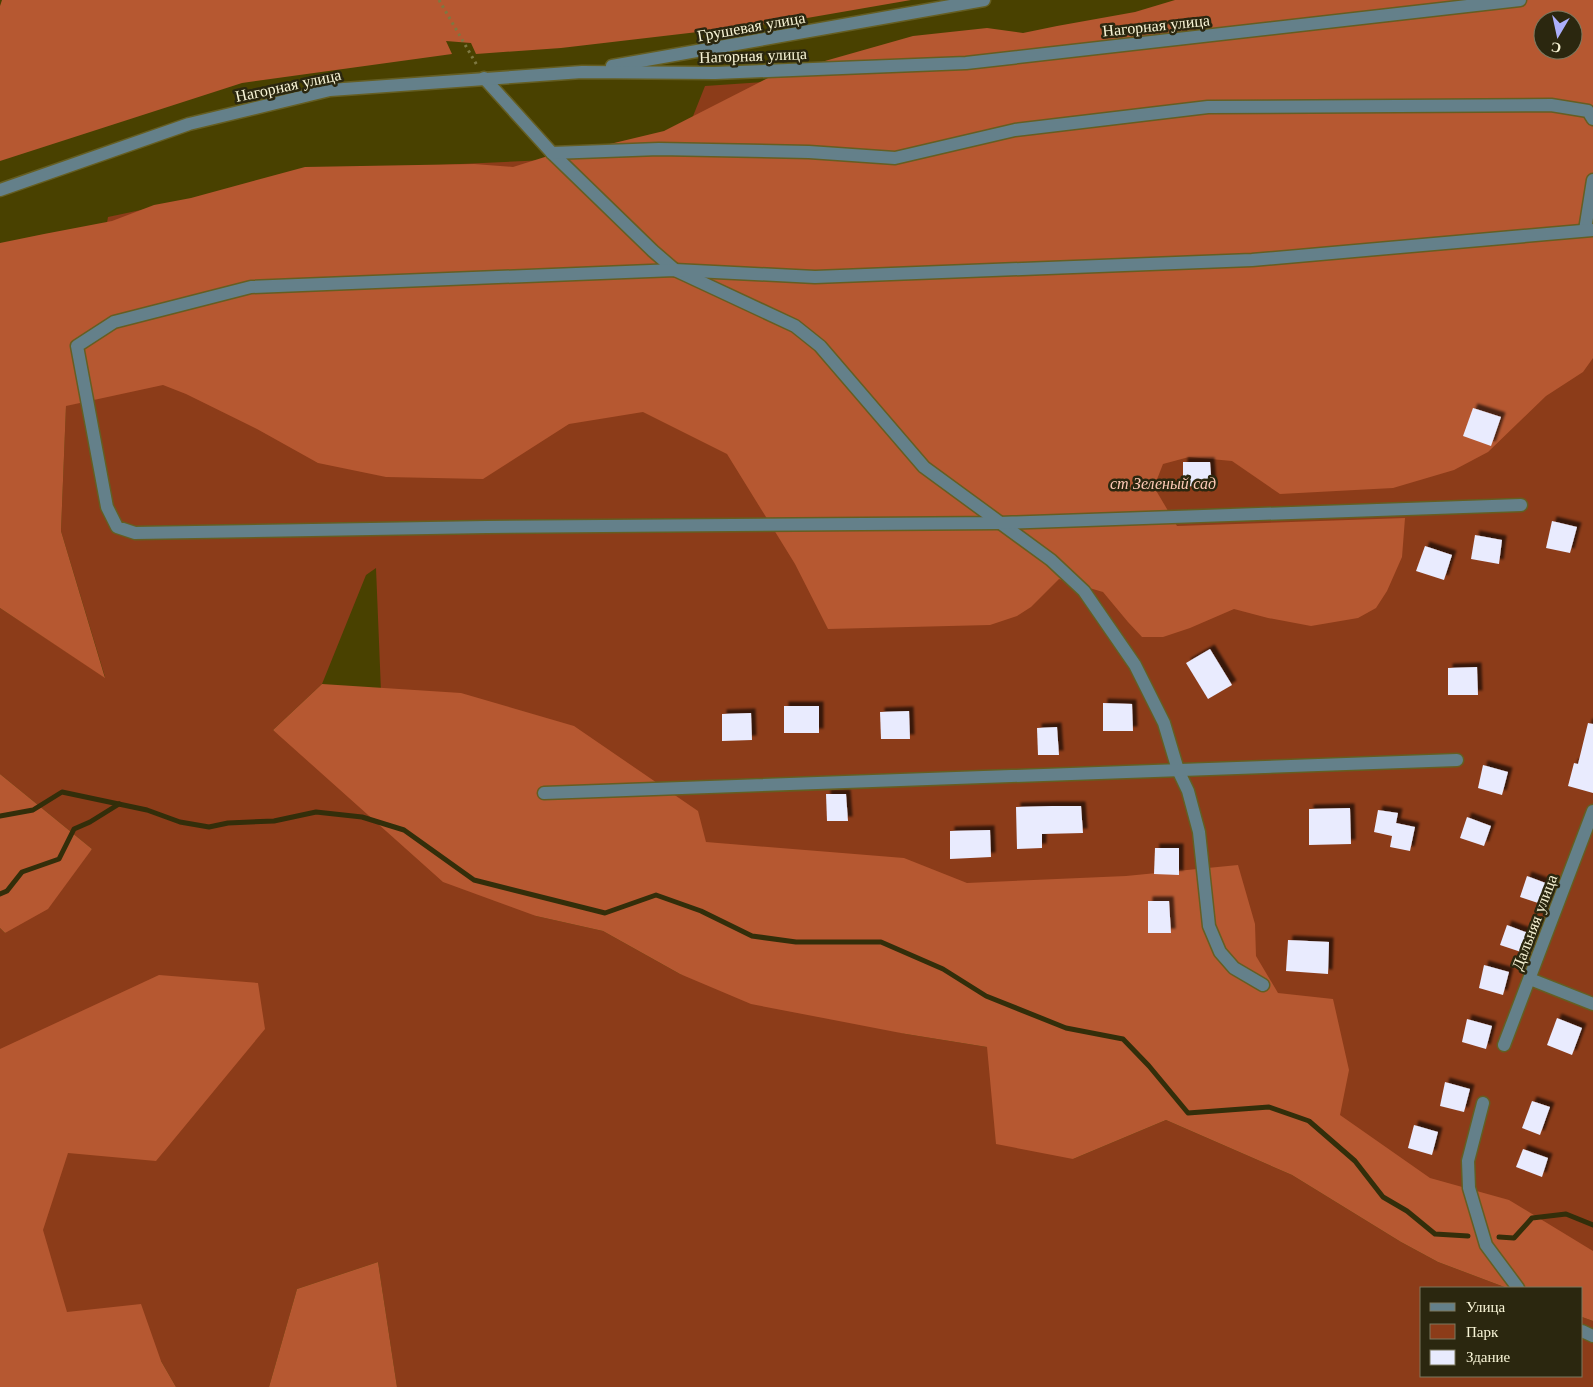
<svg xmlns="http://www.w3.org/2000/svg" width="1593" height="1387" viewBox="0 0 1593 1387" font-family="'Libre Baskerville',serif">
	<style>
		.green { fill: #8c3c19; fill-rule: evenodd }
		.forest { fill: #b65831; fill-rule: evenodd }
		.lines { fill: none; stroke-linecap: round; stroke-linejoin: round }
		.stream { stroke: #332e0a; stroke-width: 5 }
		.building { fill: #e9ebfe; filter: url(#shadow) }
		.minor-casing { stroke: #655e22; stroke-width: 15 }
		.path { stroke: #7e7841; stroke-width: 3; stroke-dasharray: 2.5 4; stroke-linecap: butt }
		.minor { stroke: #64808a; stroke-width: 12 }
		.labels { text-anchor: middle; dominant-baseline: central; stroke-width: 5; stroke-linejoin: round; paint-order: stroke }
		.street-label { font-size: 16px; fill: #f8f4d6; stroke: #2b270f }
		.park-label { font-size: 16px; font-style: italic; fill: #ffcbb7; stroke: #2b270f }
	</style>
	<defs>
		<filter id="shadow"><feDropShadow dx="4.5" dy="-4.5" stdDeviation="1" flood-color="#0009"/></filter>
	</defs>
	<rect width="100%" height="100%" fill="#494100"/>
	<path class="green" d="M1593,14v1294l-11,-20 -851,-414 -348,-133 -7,-173 -10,7 -44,109 -49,46 263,186 67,15 77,43 226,60 81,13 86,112 93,-39 126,55 109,67 37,20 69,26h-85v88h160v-59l11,4v66h-1196l-19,-125 -81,27 -28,98h-93l-15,-26 -161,26v-459l5,5 87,-84 -92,-75v-166l105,69 -44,-146 5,-126 30,-6 -10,-50 22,-132 221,-47 349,-16 27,-68 403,-28zM1543,20h30v30h-30z"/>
	<g class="forest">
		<polygon points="2,0 911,0 784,22 561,48 476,54 471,43 446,41 452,54 242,83 0,161 0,6"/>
		<path d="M1175,0h418v358l-10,14 -37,24 -58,56 -34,18 -61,18 -113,6 -48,-33 -43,-4 -26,7 -9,23 23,39 228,-8 -3,39 -15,34 -11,17 -18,10 -47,8 -43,-8 -34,-9 -44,19 -27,9h-21l-14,-15 -25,-30 -44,-13 -28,28 -14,9 -27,9 -162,4 -33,-65 -68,-110 -84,-42 -74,12 -86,55 -97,-2 -68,-14 -61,-34 -71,-35 -23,-9 -97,21 -5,125 44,147 -105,-70v-365l44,-9 68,-13 42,-16 37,-7 114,-31 169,-3 39,3 35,-11 41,-7 75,-18 108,-55 141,-40 74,-8 36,5 34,-7 78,-14zM1543,20h30v30h-30z"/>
		<polygon points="322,684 461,693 574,726 698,811 706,842 904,858 967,883 1126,876 1238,865 1255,924 1256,956 1278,993 1333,999 1349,1070 1340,1115 1430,1178 1509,1200 1593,1251 1593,1321 1582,1317 1582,1288 1507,1288 1438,1262 1401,1242 1292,1175 1166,1120 1073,1159 996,1144 987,1047 906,1034 751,1004 680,974 603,931 536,916 443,882 273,730"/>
		<polygon points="0,774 92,849 48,909 5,933 0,928"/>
		<polygon points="159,975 258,983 265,1029 156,1161 68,1153 43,1230 67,1312 141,1304 161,1361 176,1387 0,1387 0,1049"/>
		<polygon points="378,1262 397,1387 269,1387 297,1289"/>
	</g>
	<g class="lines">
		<g class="stream">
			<polyline points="0,816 33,810 62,792 147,810 180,822 209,827 228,823 274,821 316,812 362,817 404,830 474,880 605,913 656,895 701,911 752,936 796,942 881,942 943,969 986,996 1066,1028 1123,1039 1149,1066 1188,1113 1269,1107 1309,1121 1355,1161 1383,1197 1407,1211 1435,1234 1468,1236"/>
			<polyline points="0,894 7,891 22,872 59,859 74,829 90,822 119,804"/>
			<polyline points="1499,1237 1514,1238 1532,1218 1566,1214 1593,1225"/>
		</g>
	</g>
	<g class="building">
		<polygon points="1473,408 1501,417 1491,446 1463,436"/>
		<polygon points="1183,462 1210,462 1212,487 1183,486"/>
		<polygon points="1552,521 1577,527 1570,553 1546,548"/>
		<polygon points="1475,535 1502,540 1499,564 1471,559"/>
		<polygon points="1425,546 1452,555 1444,580 1416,571"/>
		<polygon points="1210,649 1232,685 1208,699 1186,663"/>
		<polygon points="1477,667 1478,695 1448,695 1448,668"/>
		<polygon points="1103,703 1132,704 1133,731 1103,731"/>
		<rect x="784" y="706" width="35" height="27"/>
		<polygon points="909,711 910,739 881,739 880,712"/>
		<polygon points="751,713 752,740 722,741 722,714"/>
		<polygon points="1588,723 1593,724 1593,793 1568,786 1574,763 1578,764"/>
		<polygon points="1057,727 1059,755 1038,755 1037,728"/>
		<polygon points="1483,765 1508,772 1502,795 1478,788"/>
		<polygon points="826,794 846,794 848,821 827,821"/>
		<polygon points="1052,806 1081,806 1083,833 1042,834 1042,848 1017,849 1016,807"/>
		<polygon points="1350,808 1351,844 1309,845 1309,809"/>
		<polygon points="1378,810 1398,813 1396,823 1415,827 1410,851 1390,847 1392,836 1374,832"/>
		<polygon points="1467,817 1491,826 1484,846 1460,838"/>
		<polygon points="990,830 991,857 950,859 950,831"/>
		<polygon points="1155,848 1179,848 1179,875 1154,874"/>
		<polygon points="1527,876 1551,885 1544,905 1520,897"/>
		<polygon points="1148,901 1169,901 1171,933 1148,933"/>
		<polygon points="1507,925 1531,934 1524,953 1500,945"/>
		<polygon points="1288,940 1329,942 1328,974 1286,971"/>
		<polygon points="1484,965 1509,972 1503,995 1479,988"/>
		<polygon points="1557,1018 1582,1028 1572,1055 1547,1045"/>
		<polygon points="1467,1019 1492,1026 1486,1049 1462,1042"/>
		<polygon points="1445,1082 1470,1089 1464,1112 1440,1106"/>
		<polygon points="1532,1101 1550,1107 1540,1135 1522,1128"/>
		<polygon points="1414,1125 1438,1132 1432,1155 1408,1148"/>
		<polygon points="1523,1149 1548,1158 1542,1177 1516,1167"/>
	</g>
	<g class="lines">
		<defs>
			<g id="minor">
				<polyline points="612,66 984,0"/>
				<polyline points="484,78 552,153 653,251 675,270 795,326 820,346 924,467 1051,560 1084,591 1135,665 1164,723 1178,770 1188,791 1199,832 1209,926 1220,952 1234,968 1263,985"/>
				<polyline points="552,153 659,149 809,152 895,158 1015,130 1208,107 1551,105 1588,111 1593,119"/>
				<polyline points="0,190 189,124 330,90 582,72 715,73 966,63 1520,0"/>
				<polyline points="1585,230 1593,180"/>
				<polyline points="1521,505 1000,523 487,527 135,533 117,527 107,507 77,346 114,322 251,287 675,270 815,277 1252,260 1593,230"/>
				<polyline points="544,793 1457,760"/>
				<polyline points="1530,979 1593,1004"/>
				<polyline points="1504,1045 1593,811"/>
				<polyline points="1483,1103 1468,1161 1469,1188 1486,1245 1518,1288"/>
				<polyline points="1582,1331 1593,1336"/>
			</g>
		</defs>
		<use href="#minor" class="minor-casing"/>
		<polyline class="path" points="439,0 478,67"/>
		<use href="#minor" class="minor"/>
	</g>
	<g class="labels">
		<g class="street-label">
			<text transform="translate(1156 25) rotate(-6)">Нагорная улица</text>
			<text transform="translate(751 26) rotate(-10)">Грушевая улица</text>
			<text transform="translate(753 55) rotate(-2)">Нагорная улица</text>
			<text transform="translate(288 85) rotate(-12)">Нагорная улица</text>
			<text transform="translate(1534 922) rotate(-69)">Дальняя улица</text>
		</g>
		<g class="park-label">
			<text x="1163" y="483">ст Зеленый сад</text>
		</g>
	</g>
	<rect x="1420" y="1287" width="162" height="90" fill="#2b270f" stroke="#7d795f"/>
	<rect x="1430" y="1303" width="25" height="8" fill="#64808a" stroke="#7d795f"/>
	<text x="1466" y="1312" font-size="15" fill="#f8f4d6">Улица</text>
	<rect x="1430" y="1324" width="25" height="15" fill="#8c3c19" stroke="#7d795f"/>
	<text x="1466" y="1337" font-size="15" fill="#f8f4d6">Парк</text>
	<rect x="1430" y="1350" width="25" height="15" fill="#e9ebfe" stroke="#7d795f"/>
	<text x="1466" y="1362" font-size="15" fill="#f8f4d6">Здание</text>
	<g transform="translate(1558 35) rotate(189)"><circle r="24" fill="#2b270f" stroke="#7d795f"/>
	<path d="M0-4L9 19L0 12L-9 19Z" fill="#acaffb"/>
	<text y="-8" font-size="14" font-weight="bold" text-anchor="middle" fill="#f8f4d6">С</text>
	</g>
</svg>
